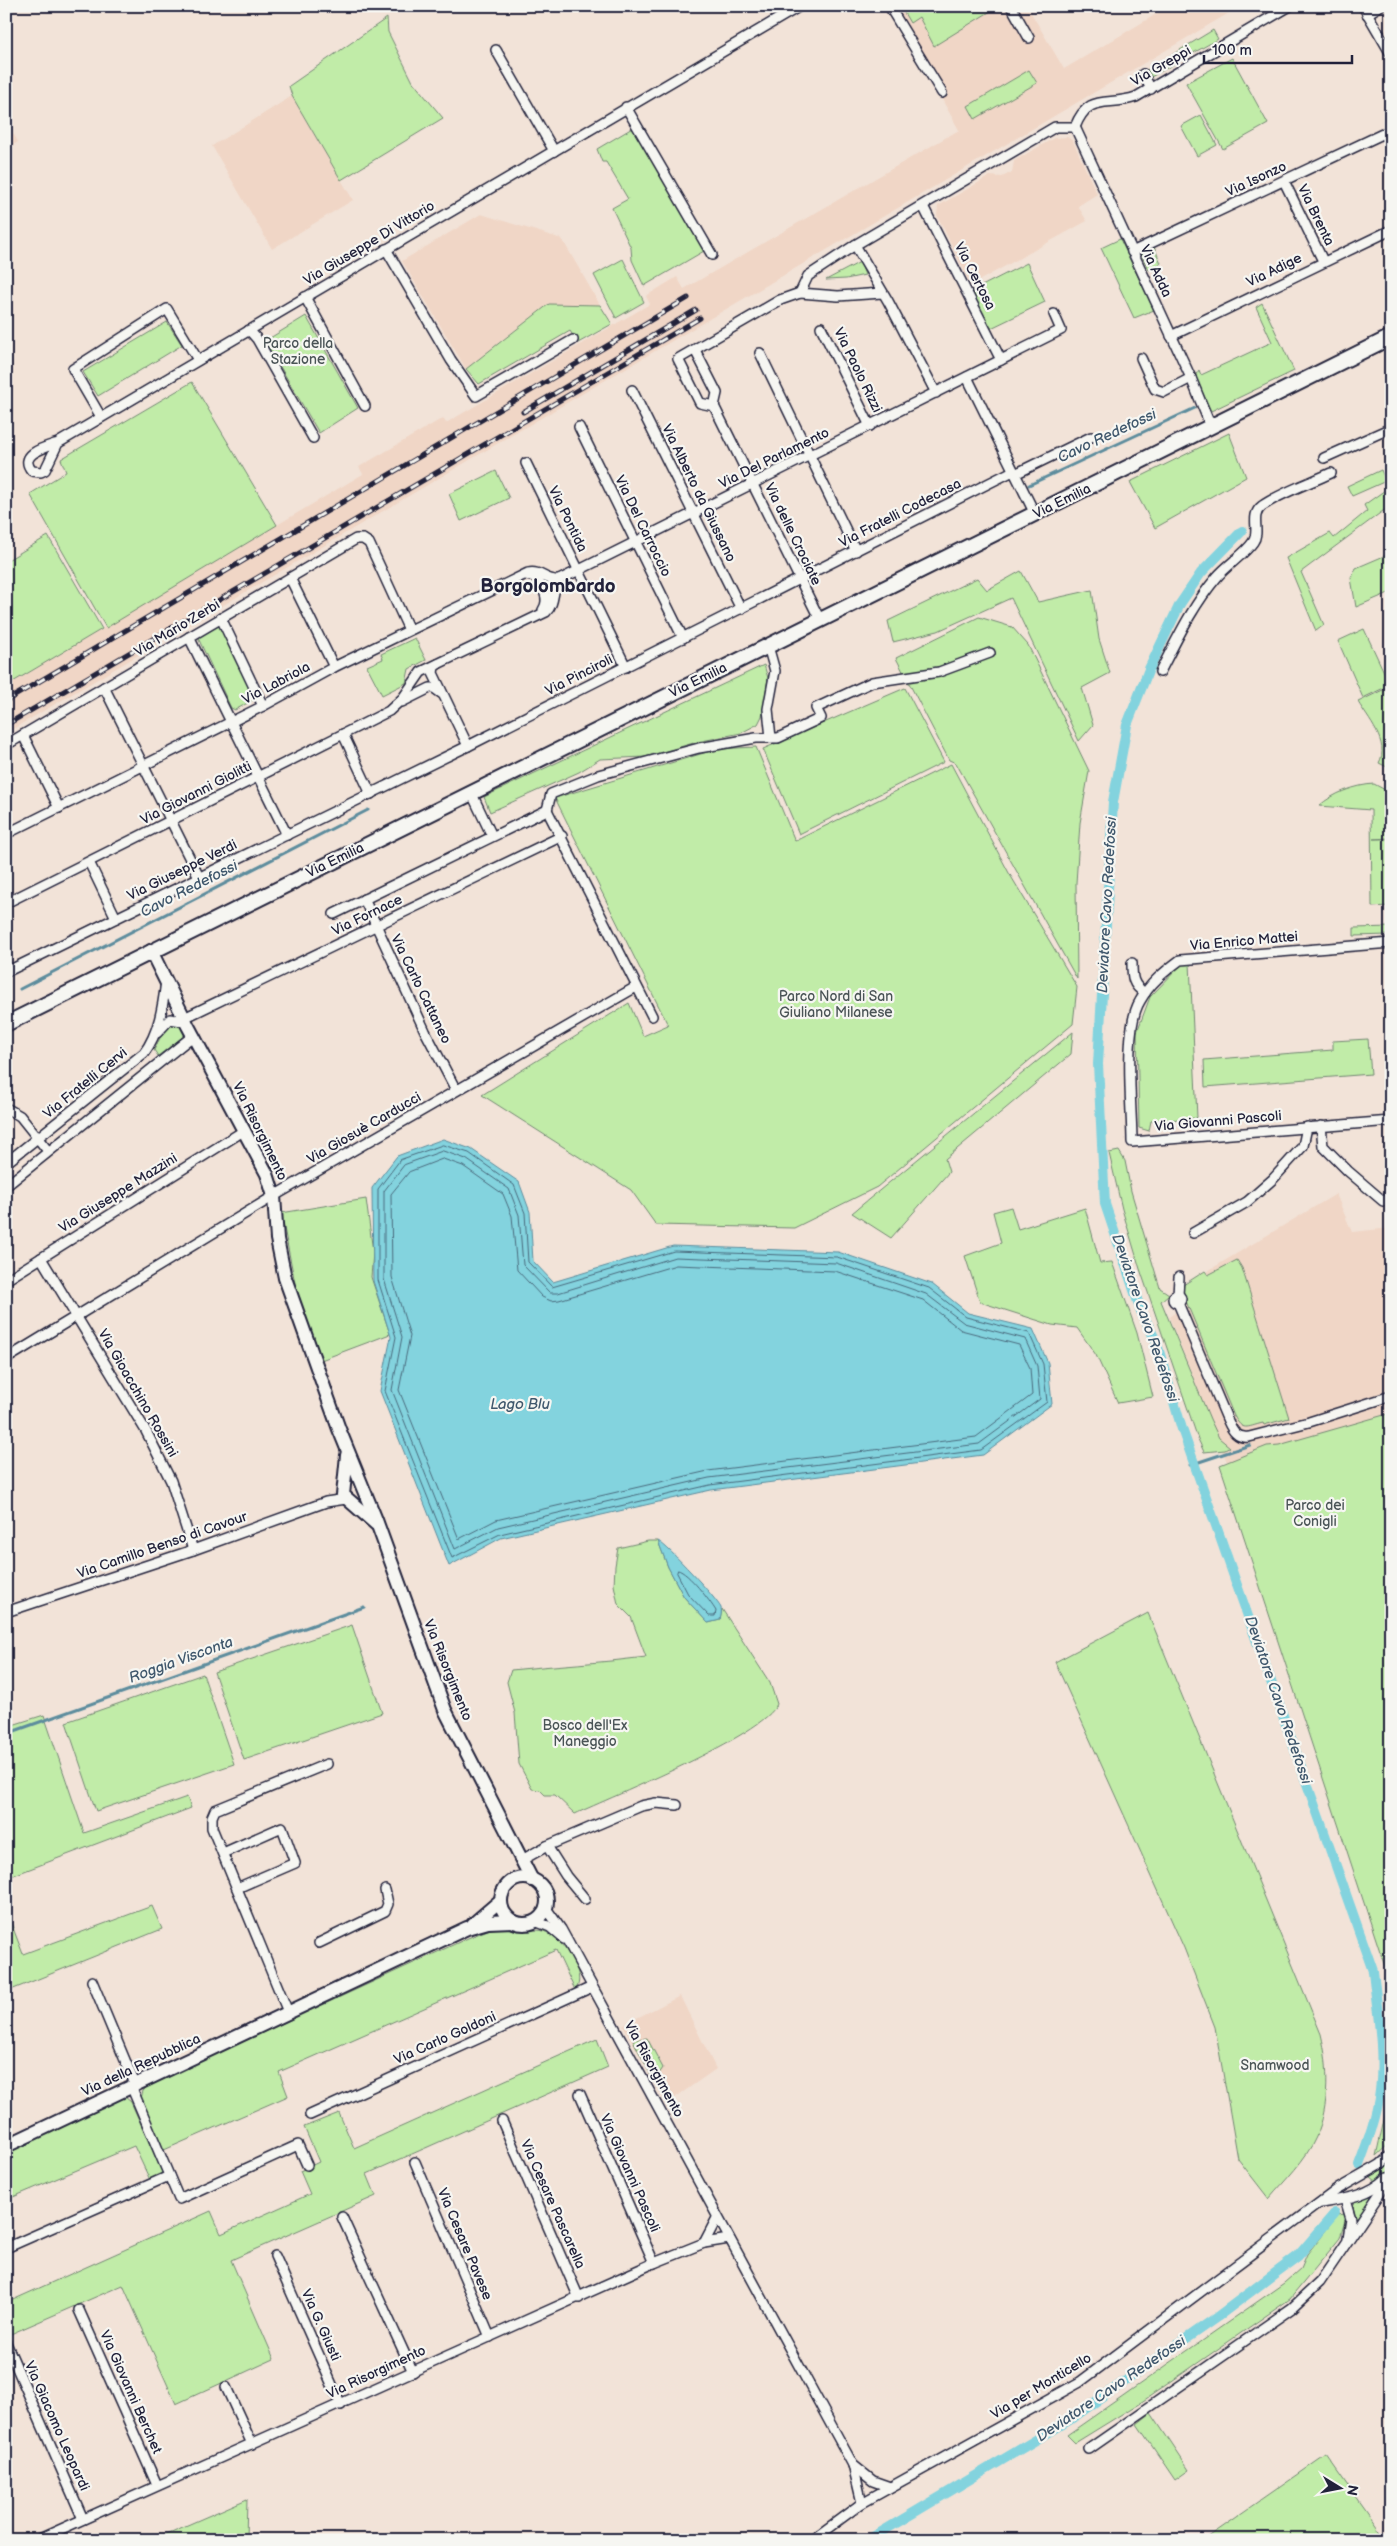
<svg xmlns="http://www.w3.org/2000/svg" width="1397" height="2546" viewBox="0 0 1397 2546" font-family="'Balsamiq Sans',sans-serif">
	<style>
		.built { fill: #f0d6c6 }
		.green { fill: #c1eca8; stroke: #728772 }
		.water { fill: #83d3de; stroke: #5c8c9d }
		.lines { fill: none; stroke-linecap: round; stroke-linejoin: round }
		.shore { stroke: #49697c; stroke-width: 1 }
		.stream { stroke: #5c8c9d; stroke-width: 3 }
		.canal { stroke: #83d3de; stroke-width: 10 }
		.street-casing { stroke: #22223b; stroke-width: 12 }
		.secondary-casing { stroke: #22223b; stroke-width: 16 }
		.primary-casing { stroke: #22223b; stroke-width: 18 }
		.street { stroke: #f6f6f2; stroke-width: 9 }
		.secondary { stroke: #f6f6f2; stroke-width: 12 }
		.primary { stroke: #f6f6f2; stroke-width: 14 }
		.rail-casing { stroke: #22223b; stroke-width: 5 }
		.rail { stroke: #f6f6f2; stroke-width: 3; stroke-dasharray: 9; stroke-linecap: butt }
		.labels { text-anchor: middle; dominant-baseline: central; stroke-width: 4.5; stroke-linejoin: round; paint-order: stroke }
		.street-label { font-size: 14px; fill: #22223b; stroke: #f6f6f2 }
		.park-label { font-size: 14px; fill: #4a5456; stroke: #f6f6f2 }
		.water-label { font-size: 15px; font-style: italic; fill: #3f576c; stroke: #f6f6f2 }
		.district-label { font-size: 19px; font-weight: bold; fill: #22223b; stroke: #f6f6f2 }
	</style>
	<rect width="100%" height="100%" fill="#f2e3d8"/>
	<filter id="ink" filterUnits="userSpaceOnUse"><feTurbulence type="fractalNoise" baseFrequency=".02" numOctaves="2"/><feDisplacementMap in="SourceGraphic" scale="10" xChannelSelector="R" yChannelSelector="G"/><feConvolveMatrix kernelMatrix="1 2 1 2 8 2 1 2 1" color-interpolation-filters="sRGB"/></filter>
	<g filter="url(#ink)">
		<g class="built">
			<polygon points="890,6 1027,6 1064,69 1170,6 1241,6 6,733 6,686 363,474 359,467 443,418 446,423 650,304 646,296 677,277 684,289 959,130"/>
			<polygon points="292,96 353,200 272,249 212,146"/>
			<polygon points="6,120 18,142 6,149"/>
			<polygon points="1067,137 1073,141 1097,194 1078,206 1087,221 971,285 937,215 938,206 990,176 1002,177 1012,172 1014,161 1054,138"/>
			<polygon points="481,214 562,239 600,305 549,304 466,369 402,261"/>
			<polygon points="1336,1194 1352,1232 1391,1228 1391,1423 1231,1472 1169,1317 1181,1308 1176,1290"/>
			<polygon points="680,1996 716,2069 666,2104 623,2025"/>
		</g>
		<g class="green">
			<polygon points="900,6 999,6 934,46 919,17 910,23"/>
			<polygon points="387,18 388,32 413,82 443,118 341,180 292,96 289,86"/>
			<polygon points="1213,30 1218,39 1151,77 1147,70"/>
			<polygon points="1232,58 1268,124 1223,149 1186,83"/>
			<polygon points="1029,70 1037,83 975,119 968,106"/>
			<polygon points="1201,115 1217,145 1197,156 1181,126"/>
			<polygon points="634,127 704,251 644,286 632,260 631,248 612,208 628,199 606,162 602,162 597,149"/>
			<polygon points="1120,239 1154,310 1134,318 1101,248"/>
			<polygon points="1154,247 1161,263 1149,270 1142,256 1143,253"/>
			<polygon points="623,259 644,302 616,318 594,275"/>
			<polygon points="860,262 865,275 846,279 826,280"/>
			<polygon points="1027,263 1045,302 987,330 970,292"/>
			<polygon points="1262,303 1294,371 1211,411 1195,376 1199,370 1201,375 1272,342 1256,307"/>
			<polygon points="549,304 600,305 612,324 578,343 570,331 479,384 466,369"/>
			<polygon points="306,316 358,408 319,433 265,341"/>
			<polygon points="167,322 182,345 98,396 83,372"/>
			<polygon points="192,382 277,525 106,628 30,494 66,472 61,459"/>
			<polygon points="1229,433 1246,477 1155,528 1130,482"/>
			<polygon points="1381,470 1386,481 1352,496 1347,486"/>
			<polygon points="496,471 509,498 461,521 449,494"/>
			<polygon points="1388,488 1391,493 1389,499 1391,505 1301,572 1324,625 1316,631 1286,558 1330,533 1334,538 1367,511 1364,505"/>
			<polygon points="48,536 102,629 6,686 6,561"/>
			<polygon points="1391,553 1391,592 1356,607 1351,578 1356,568"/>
			<polygon points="1021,571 1038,602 1092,590 1099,639 1110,673 1082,688 1093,725 1079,741 1011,598 938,631 893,642 888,621 977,578 987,590"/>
			<polygon points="979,617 1012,627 1028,645 1089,771 1080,823 1076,883 1077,979 956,763 949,760 896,658"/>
			<polygon points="217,626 221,627 255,696 253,700 235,710 231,708 199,640 200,635"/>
			<polygon points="1364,629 1390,685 1363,698 1338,641"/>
			<polygon points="415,638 426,660 409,669 406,683 382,695 367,666 383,659 381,654"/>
			<polygon points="764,665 768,678 762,716 758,724 741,733 697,742 645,757 600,759 579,772 490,812 484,797"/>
			<path d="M1391,686v83l-12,-6c11,-20 -11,-44 -21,-61z"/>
			<polygon points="905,688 944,762 799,834 763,749"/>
			<polygon points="756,747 795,841 951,764 1009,873 1077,987 1073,1024 877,1187 794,1228 656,1225 631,1190 482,1095 629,1003 643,1036 668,1025 555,798 717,749"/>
			<path d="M1374,784l17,9 -2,45 -16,1h18l-2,67 -17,1 -1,-97 -52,-4c14,-13 37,-21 55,-22z"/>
			<polygon points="1391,927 1389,935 1354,936 1354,928"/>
			<polygon points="1190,963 1197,1118 1151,1121 1149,1131 1139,1128 1137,1032 1150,997 1182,964"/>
			<polygon points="178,1022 186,1030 185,1035 158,1056 154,1050 166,1026 169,1023"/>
			<polygon points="1073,1032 1071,1054 945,1159 949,1172 891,1238 852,1213"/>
			<polygon points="1368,1039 1371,1074 1205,1087 1204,1060 1333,1050 1333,1041"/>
			<polygon points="1119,1151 1125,1161 1131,1191 1160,1288 1169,1294 1161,1301 1210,1419 1219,1438 1230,1447 1225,1450 1204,1452 1198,1439 1140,1269 1122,1209 1109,1153"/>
			<polygon points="366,1199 373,1252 371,1277 390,1334 321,1360 301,1313 281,1213"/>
			<polygon points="1011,1207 1018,1229 1085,1208 1100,1263 1112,1262 1137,1333 1153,1397 1118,1403 1096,1355 1077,1328 1052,1325 980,1302 965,1256 1001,1243 993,1212"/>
			<path d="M1237,1260l5,8 47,150 -25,7 -1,-2c-17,4 -20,9 -29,-7l-54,-129 25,-16 3,4z"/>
			<polygon points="1391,1413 1391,1985 1220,1465 1267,1446 1279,1445"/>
			<path d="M648,1541h10l10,26 16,30 24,26 12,-3 2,-11 48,74 7,21c-12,31 -166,93 -202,110l-20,-19h-10l-5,-5 -8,-1 -13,-25 -4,-51 -8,-31 4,-12c45,-5 90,-7 135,-13l-15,-40 -13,-13 -4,-19 1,-19 3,-18z"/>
			<path d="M1148,1613l173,421c8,33 9,71 -5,103 -10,23 -31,43 -47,62l-31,-40 -23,-132 -31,-79 -129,-286z"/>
			<polygon points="352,1625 382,1713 244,1760 214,1672"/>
			<polygon points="203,1674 234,1764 96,1811 66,1722"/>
			<polygon points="44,1715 84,1833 187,1797 191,1808 6,1878 6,1727"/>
			<polygon points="152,1906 162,1929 6,1992 6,1910 23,1954"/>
			<path d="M503,1928c6,0 13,3 19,3 9,1 16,-3 24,1 15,6 43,44 29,58l-19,-40 -277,122 9,24 -124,54 -23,-52 2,-7 6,-6 319,-147 22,-9z"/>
			<polygon points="647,2038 663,2068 654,2081 633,2040"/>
			<polygon points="597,2039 608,2067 367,2174 376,2196 231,2260 274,2359 176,2404 123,2285 6,2336 6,2303 211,2211 221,2234 310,2194 300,2171 319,2162 304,2127 339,2113 354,2148"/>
			<polygon points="1391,2089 1391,2142 1376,2156"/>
			<polygon points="125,2097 131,2102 163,2174 150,2180 134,2146 6,2200 6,2153"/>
			<polygon points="1391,2160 1391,2169 1377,2182 1370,2176"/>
			<polygon points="1371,2194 1371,2202 1356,2224 1353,2201"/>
			<polygon points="1344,2214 1346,2217 1340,2238 1290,2299 1143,2401 1075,2443 1067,2435 1284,2283 1301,2268 1307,2254 1338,2215"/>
			<polygon points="1151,2413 1189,2470 1175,2480 1137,2424"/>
			<polygon points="1326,2455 1386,2540 1204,2540"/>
			<polygon points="247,2499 246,2540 153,2540"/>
		</g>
		<g class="water">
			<polygon points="443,1139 471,1149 519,1182 530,1212 533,1261 553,1282 673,1246 838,1252 932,1284 968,1313 1033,1329 1048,1363 1052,1404 983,1455 711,1490 501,1538 449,1566 380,1391 391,1337 373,1281 372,1188 397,1156"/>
			<path d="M658,1541c10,5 59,58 63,67 1,4 0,8 -1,12l-12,3 -24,-26 -16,-30z"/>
		</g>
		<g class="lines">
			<g class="shore">
				<polygon points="443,1145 469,1153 514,1185 525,1213 528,1262 552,1287 674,1251 837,1257 929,1288 966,1317 1029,1333 1043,1364 1047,1402 981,1450 710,1485 500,1534 452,1558 385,1391 396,1337 378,1280 378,1189 400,1160"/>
				<polygon points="443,1151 466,1159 509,1189 519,1215 523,1265 550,1293 558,1293 675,1257 836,1263 926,1294 964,1323 1025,1339 1037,1366 1040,1399 979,1444 709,1478 498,1527 455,1549 392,1390 402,1337 384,1279 384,1191 404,1165"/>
				<polygon points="443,1159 463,1166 503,1194 512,1216 517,1270 542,1297 551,1301 559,1300 676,1265 835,1271 923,1300 961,1330 1019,1345 1030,1368 1032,1395 976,1437 708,1471 496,1520 459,1539 399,1390 410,1336 392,1277 391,1194 409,1172"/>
				<path d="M678,1570c10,2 32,31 38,41l-1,5h-6l-21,-22 -11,-21z"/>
			</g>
			<g class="stream">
				<polyline points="1029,485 1195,408"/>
				<polyline points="20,989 368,810"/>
				<polyline points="1190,1465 1250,1445"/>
				<polyline points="6,1734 364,1607"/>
			</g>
			<g class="canal">
				<path d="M1242,531l-41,42 -21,31 -31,65 -22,56 -14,77 -15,262 7,140 36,107 15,30 26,88 191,542c4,39 12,80 7,120 -3,25 -12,50 -21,74"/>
				<polyline points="868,2540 1071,2419 1217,2317 1298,2256 1335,2213"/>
			</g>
			<defs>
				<g id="street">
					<polyline points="889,6 942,93"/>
					<polyline points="1011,6 1029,38"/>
					<polyline points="1363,6 1391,54"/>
					<polyline points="1367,14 1380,6"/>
					<polyline points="496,50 554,151"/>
					<polyline points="1143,74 1151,89"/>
					<polyline points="626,107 712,255"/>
					<polyline points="1075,127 1191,378 1211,427"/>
					<path d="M1075,127c14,-35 32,-20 61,-30l154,-91"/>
					<polyline points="1284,181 1323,261"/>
					<polyline points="923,206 1001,360"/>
					<polyline points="855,245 1055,127 1075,127"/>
					<polyline points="386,249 451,360 476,396 573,340"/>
					<polyline points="1132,252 1391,130"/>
					<polyline points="882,293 838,296 800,293 808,276 855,245 888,301 936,393"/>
					<polyline points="305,297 365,406"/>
					<polyline points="821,327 870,426"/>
					<polyline points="249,330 257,339 313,438"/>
					<polyline points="1171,336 1391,230"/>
					<polyline points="695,350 717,393 714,406 700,403 678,359 780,300 800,293"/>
					<polyline points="760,353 856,551"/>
					<polyline points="1141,358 1155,389 1164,392 1191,378"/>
					<polyline points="967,377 1035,514"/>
					<polyline points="632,390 741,609"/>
					<polyline points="714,406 820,620"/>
					<polyline points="101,417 73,369 167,309 198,360"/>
					<polyline points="579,427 683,638"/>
					<path d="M58,443l-13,27 -4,2 -9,-1c-15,-17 14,-24 26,-28l742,-437"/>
					<polyline points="1324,458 1391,428"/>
					<polyline points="526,463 626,667"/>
					<polyline points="1015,474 1091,437"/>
					<path d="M526,575l9,2c7,9 16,22 8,33"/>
					<polyline points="290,578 334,667"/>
					<polyline points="221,618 263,706"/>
					<polyline points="189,637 287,835"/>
					<polyline points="768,646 775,671 768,709 771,738"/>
					<polyline points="438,664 434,667 433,673 468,746"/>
					<path d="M1160,672c17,-33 33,-67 57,-95 10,-12 28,-23 36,-35 8,-11 -4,-26 9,-36 18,-13 48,-23 69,-33"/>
					<polyline points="104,687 199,877"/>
					<polyline points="402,702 430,688 434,688 441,693"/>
					<polyline points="343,734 371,794"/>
					<polyline points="23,735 59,808"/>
					<polyline points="6,745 356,539 363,539 369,543 409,630"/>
					<polyline points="471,792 492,836"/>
					<polyline points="547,810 551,794 598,775 699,748 756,738 778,738 821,718 816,708 872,682 939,672 990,653"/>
					<path d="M6,834l257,-128 71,-39 194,-94c13,-3 18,9 31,7l502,-250 -7,-16"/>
					<polyline points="89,862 116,918"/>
					<polyline points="364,899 425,1031 456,1090"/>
					<path d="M6,903l383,-192 14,-13 18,-26 125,-60c10,-10 5,-22 13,-32"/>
					<polyline points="334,914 547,810 652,1016"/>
					<path d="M1391,943l-211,17c-16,12 -30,23 -40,41 -17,27 -8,107 -8,141l259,-21"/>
					<path d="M1132,963c0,14 0,22 13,30"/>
					<polyline points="6,972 468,746 1013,471"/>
					<polyline points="184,1018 562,836"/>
					<polyline points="157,1033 170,1019 182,1021 188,1025"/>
					<polyline points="6,1108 20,1116 48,1151"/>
					<polyline points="1321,1126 1323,1146 1348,1171 1383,1201 1391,1200"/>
					<path d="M6,1163l138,-110c15,-20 19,-47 22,-72"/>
					<polyline points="6,1186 194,1035"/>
					<polyline points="1193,1233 1247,1202 1273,1179 1303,1146 1307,1127"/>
					<polyline points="41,1258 146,1431 171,1481 193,1550"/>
					<polyline points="6,1280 245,1130"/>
					<polyline points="1178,1295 1179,1277"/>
					<circle cx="1177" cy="1299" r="4"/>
					<path d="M1178,1303l50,118c4,9 9,18 21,16l60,-15 82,-26"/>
					<polyline points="6,1359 274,1196 636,987"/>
					<polyline points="6,1612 193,1550 326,1502 346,1499"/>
					<polyline points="547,1846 566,1876 585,1899"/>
					<polyline points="223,1853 282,1827 295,1863 237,1888"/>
					<polyline points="522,1860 547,1846 641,1806 656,1803 677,1805"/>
					<polyline points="546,1908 561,1929 853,2465 862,2503"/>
					<polyline points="535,1921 550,1927 564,1939"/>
					<polyline points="319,1943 385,1911 388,1904 385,1890"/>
					<polyline points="92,1981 135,2084"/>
					<polyline points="288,2012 212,1828 212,1817 215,1810 327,1764"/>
					<polyline points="131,2086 179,2199 298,2145 307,2165"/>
					<polyline points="580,2094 654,2263"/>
					<polyline points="310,2115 592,1987"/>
					<polyline points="502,2121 579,2298"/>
					<polyline points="415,2162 490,2337"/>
					<polyline points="1345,2199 1351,2219 1348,2238"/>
					<path d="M1321,2203c24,-4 48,-7 66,-25"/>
					<polyline points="342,2217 413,2372"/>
					<polyline points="704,2243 717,2218"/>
					<polyline points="6,2248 169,2176"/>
					<polyline points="275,2256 341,2405"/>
					<polyline points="79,2310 157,2485"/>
					<polyline points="6,2343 83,2519"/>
					<polyline points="226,2387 252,2444"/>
					<polyline points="1089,2449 1292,2308 1320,2282 1391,2177"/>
					<polyline points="853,2465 873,2481 890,2487"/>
					<polyline points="37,2540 654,2263 704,2243 729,2239"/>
					<polyline points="812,2540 862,2503 1080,2382 1338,2189 1380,2165 1391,2155"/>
				</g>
				<g id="secondary">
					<polyline points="151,951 188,1026 267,1174 274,1196 277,1239 285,1278 339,1429 376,1520 445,1710 532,1880"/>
					<polyline points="347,1455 343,1495 376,1524"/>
					<circle cx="524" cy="1901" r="23"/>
					<polyline points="473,1924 501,1900"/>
					<polyline points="6,2146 467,1928 488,1922 513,1921"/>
				</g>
				<polyline id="primary" points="6,1024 1391,337"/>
			</defs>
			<use href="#street" class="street-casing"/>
			<use href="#secondary" class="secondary-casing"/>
			<use href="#primary" class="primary-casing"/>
			<use href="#street" class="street"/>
			<use href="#secondary" class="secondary"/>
			<use href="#primary" class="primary"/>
			<defs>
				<g id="rail">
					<polyline points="523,412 696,310"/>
					<polyline points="6,701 688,298"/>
					<polyline points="6,725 700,318"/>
				</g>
			</defs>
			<use href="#rail" class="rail-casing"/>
			<use href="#rail" class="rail"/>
		</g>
	</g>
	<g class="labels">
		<g class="street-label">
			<text transform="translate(1161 66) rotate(-30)">Via Greppi</text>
			<text transform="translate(1256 179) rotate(-25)">Via Isonzo</text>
			<text transform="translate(1316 215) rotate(64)">Via Brenta</text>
			<text transform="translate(369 243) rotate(-31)">Via Giuseppe Di Vittorio</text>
			<text transform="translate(1274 270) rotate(-26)">Via Adige</text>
			<text transform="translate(1156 271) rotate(65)">Via Adda</text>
			<text transform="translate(975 276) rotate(63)">Via Certosa</text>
			<text transform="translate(858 370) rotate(64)">Via Paolo Rizzi</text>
			<text transform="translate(774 458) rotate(-26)">Via Del Parlamento</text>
			<text transform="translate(699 493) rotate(64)">Via Alberto da Giussano</text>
			<text transform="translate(1062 501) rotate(-26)">Via Emilia</text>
			<text transform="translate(900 513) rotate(-27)">Via Fratelli Codecasa</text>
			<text transform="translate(568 519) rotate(64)">Via Pontida</text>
			<text transform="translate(643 526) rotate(64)">Via Del Carroccio</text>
			<text transform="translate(793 534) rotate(64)">Via delle Crociate</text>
			<text transform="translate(177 628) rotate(-31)">Via Mario Zerbi</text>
			<text transform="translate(579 675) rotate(-27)">Via Pinciroli</text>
			<text transform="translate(698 680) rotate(-26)">Via Emilia</text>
			<text transform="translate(276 683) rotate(-28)">Via Labriola</text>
			<text transform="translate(196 793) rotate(-27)">Via Giovanni Giolitti</text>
			<text transform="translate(335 860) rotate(-26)">Via Emilia</text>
			<text transform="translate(182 870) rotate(-26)">Via Giuseppe Verdi</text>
			<text transform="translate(367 915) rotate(-26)">Via Fornace</text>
			<text transform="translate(1244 941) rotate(-5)">Via Enrico Mattei</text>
			<text transform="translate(421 989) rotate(64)">Via Carlo Cattaneo</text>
			<text transform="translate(85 1083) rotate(-39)">Via Fratelli Cervi</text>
			<text transform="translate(1218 1121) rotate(-5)">Via Giovanni Pascoli</text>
			<text transform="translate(364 1128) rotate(-30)">Via Giosuè Carducci</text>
			<text transform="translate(260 1131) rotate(64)">Via Risorgimento</text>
			<text transform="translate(118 1193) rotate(-32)">Via Giuseppe Mazzini</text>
			<text transform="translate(138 1393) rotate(60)">Via Gioacchino Rossini</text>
			<text transform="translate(162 1545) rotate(-19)">Via Camillo Benso di Cavour</text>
			<text transform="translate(448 1670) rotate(68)">Via Risorgimento</text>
			<text transform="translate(445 2038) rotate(-24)">Via Carlo Goldoni</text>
			<text transform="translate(141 2065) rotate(-25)">Via della Repubblica</text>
			<text transform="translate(654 2069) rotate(61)">Via Risorgimento</text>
			<text transform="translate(630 2173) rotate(66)">Via Giovanni Pascoli</text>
			<text transform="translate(553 2204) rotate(66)">Via Cesare Pascarella</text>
			<text transform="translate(465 2244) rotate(67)">Via Cesare Pavese</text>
			<text transform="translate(321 2325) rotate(66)">Via G. Giusti</text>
			<text transform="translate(376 2372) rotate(-25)">Via Risorgimento</text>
			<text transform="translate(1041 2386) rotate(-31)">Via per Monticello</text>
			<text transform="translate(131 2392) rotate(66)">Via Giovanni Berchet</text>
			<text transform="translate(57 2426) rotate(66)">Via Giacomo Leopardi</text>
		</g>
		<g class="park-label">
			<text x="298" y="343">Parco della<tspan x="298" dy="16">Stazione</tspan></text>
			<text x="836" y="996">Parco Nord di San<tspan x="836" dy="16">Giuliano Milanese</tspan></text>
			<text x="1315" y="1505">Parco dei<tspan x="1315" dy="16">Conigli</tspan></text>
			<text x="585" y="1725">Bosco dell'Ex<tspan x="585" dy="16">Maneggio</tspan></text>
			<text x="1275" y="2065">Snamwood</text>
		</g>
		<g class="water-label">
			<text transform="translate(1107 436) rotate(-25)">Cavo Redefossi</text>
			<text transform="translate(189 889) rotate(-27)">Cavo Redefossi</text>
			<text transform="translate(1107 905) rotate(-87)">Deviatore Cavo Redefossi</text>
			<text transform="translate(1145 1318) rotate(71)">Deviatore Cavo Redefossi</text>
			<text x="520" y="1404">Lago Blu</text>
			<text transform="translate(181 1660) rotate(-20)">Roggia Visconta</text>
			<text transform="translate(1278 1700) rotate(71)">Deviatore Cavo Redefossi</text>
			<text transform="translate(1111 2389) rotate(-34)">Deviatore Cavo Redefossi</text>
		</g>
		<g class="district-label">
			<text x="548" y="586">Borgolombardo</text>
		</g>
	</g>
	<rect width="1397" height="2546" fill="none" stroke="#f6f6f2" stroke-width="25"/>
	<rect x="12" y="12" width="1372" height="2521" fill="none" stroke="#22223b" stroke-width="2" filter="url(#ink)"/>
	<g transform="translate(1340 2488) rotate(100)" stroke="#f6f6f2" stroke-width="4" paint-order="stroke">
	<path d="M0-4L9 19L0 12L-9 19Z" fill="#22223b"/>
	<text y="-8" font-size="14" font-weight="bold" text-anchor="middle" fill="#22223b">N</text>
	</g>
	<path d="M1204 55v8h148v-8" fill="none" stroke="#22223b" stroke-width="2.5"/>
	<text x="1212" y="55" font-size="15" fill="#22223b" stroke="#f6f6f2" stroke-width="4" paint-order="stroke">100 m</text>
</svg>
